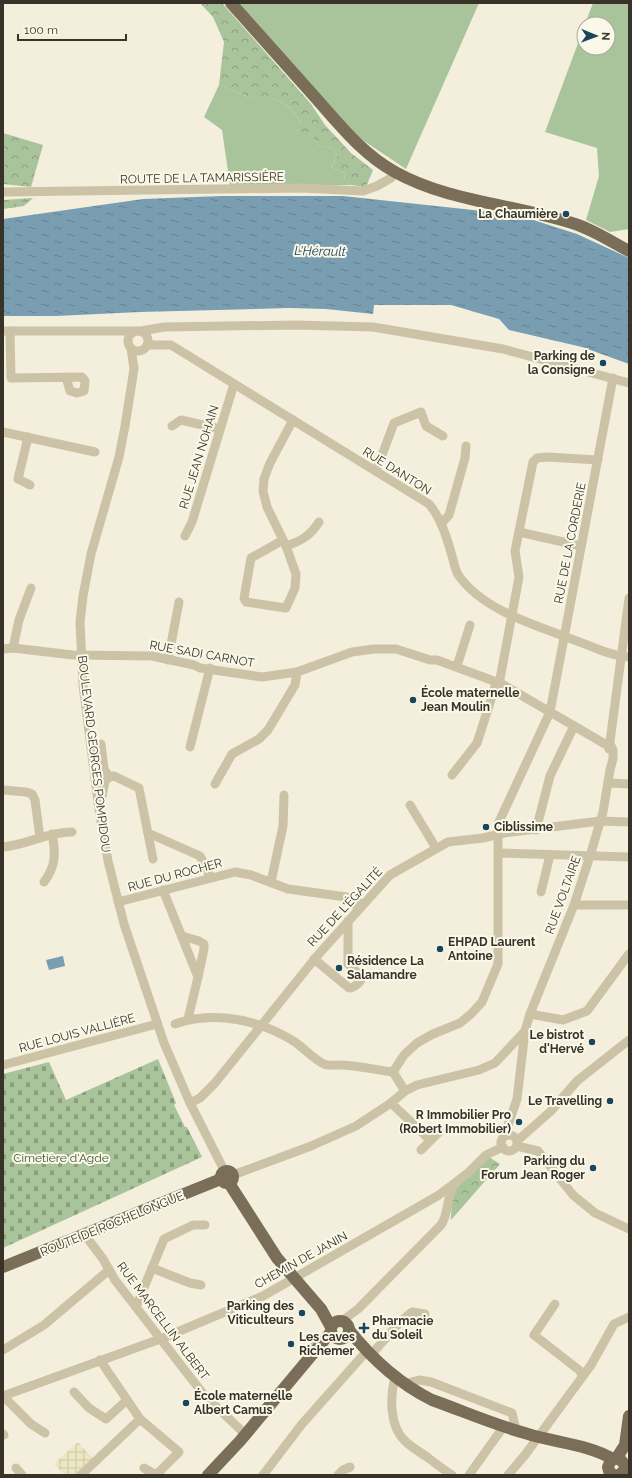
<svg xmlns="http://www.w3.org/2000/svg" width="632" height="1478" viewBox="0 0 632 1478" font-family="Raleway,sans-serif">
	<style>
		.grass { fill: #a9c39b }
		.forest { fill: url(#forest-crowns) }
		.wetland { fill: url(#wetland-marsh) }
		.cemetery { fill: url(#cemetery-stones) }
		.plaza { fill: url(#plaza-grid) }
		.water { fill: url(#water-ripples) }
		.lines { fill: none; stroke-linecap: round; stroke-linejoin: round }
		.minor { stroke: #ccc3a7; stroke-width: 9 }
		.major { stroke: #7a6e58; stroke-width: 12 }
		.poi-dot { fill: #1c445b; stroke: #faf8e8; stroke-width: 1.5 }
		.labels { text-anchor: middle; dominant-baseline: central; stroke-width: 4; stroke-linejoin: round; paint-order: stroke }
		.street-label { font-size: 12px; fill: #383228; stroke: #faf8e8 }
		.poi-label { font-size: 12px; font-weight: bold; fill: #383228; stroke: #faf8e8; text-anchor: end }
		.park-label { font-size: 12px; fill: #39572b; stroke: #faf8e8 }
		.water-label { font-size: 13px; font-style: italic; fill: #1c445b; stroke: #faf8e8 }
	</style>
	<defs>
		<pattern id="forest-crowns" width="20" height="18" patternUnits="userSpaceOnUse"><rect width="20" height="18" fill="#a9c39b"/><path d="M2 6a3 3 0 1 1 6 0M12 15a3 3 0 1 1 6 0" fill="none" stroke="#8b9f7e"/></pattern>
		<pattern id="wetland-marsh" width="20" height="14" patternUnits="userSpaceOnUse"><rect width="20" height="14" fill="#a9c39b"/><path d="M1 5h8M5 5V1M11 12h8M15 12V8" fill="none" stroke="#8b9f7e"/></pattern>
		<pattern id="cemetery-stones" width="16" height="16" patternUnits="userSpaceOnUse"><rect width="16" height="16" fill="#a9c39b"/><path d="M2 7V4a2 2 0 0 1 4 0v3zM10 15v-3a2 2 0 0 1 4 0v3z" fill="#8b9f7e"/></pattern>
		<pattern id="plaza-grid" width="8" height="8" patternUnits="userSpaceOnUse"><rect width="8" height="8" fill="#ece6c2"/><path d="M0 4h8M4 0v8" fill="none" stroke="#cbc6a7"/></pattern>
		<pattern id="water-ripples" width="26" height="14" patternUnits="userSpaceOnUse"><rect width="26" height="14" fill="#7a9eb1"/><path d="M2 4q2-2 4 0t4 0M15 11q2-2 4 0t4 0" fill="none" stroke="#658190"/></pattern>
	</defs>
	<rect width="100%" height="100%" fill="#f3efdc"/>
	<g class="grass">
		<polygon points="237,3 479,3 406,169 358,137"/>
		<polygon points="593,3 629,3 629,229 610,232 586,220 599,176 597,148 545,132 584,27 584,48 608,48 608,24 585,24"/>
		<polygon points="219,85 253,99 274,99 288,106 301,122 296,130 308,132 320,146 332,148 338,155 331,167 344,173 345,180 351,185 230,185 222,130 204,117"/>
	</g>
	<g class="forest">
		<polygon points="200,3 222,3 311,104 325,125 351,153 373,170 366,187 351,185 345,180 344,173 331,167 338,155 332,148 320,146 308,132 302,133 295,129 301,122 288,106 274,99 253,99 219,85 224,42 213,17"/>
		<polygon points="3,133 43,145 31,187 3,184"/>
		<polygon points="489,1157 500,1164 451,1220 452,1192"/>
	</g>
	<polygon class="wetland" points="33,198 24,206 3,209 3,200"/>
	<polygon class="cemetery" points="158,1059 176,1103 174,1105 185,1127 187,1127 202,1157 3,1248 3,1074 49,1062 66,1100"/>
	<polygon class="plaza" points="78,1442 94,1460 78,1475 65,1475 54,1464"/>
	<g class="water">
		<polygon points="222,196 343,196 501,213 524,217 577,234 629,258 629,364 582,347 509,330 499,319 451,305 374,305 373,314 326,309 290,308 140,312 56,316 3,316 3,219 143,199"/>
		<polygon points="63,956 65,966 49,970 46,960"/>
	</g>
	<g class="lines">
		<g class="minor">
			<polyline points="3,192 301,188 363,191 377,186 391,178 394,172"/>
			<circle cx="138" cy="341" r="10"/>
			<polyline points="3,331 136,331"/>
			<polyline points="10,331 11,378 82,377 85,381 84,391 77,393 70,391 66,377"/>
			<polyline points="141,331 164,327 295,325 373,327 503,349 629,383"/>
			<path d="M148,345h23l258,159c12,14 18,34 23,52 2,6 3,15 7,20 25,35 77,49 115,64 18,6 36,16 55,17"/>
			<polyline points="131,348 134,369 125,426 119,457 91,554 83,596 80,622 83,685 99,810 108,861 124,924 164,1043 190,1103 225,1172"/>
			<polyline points="172,426 181,420 220,429"/>
			<polyline points="3,432 95,452"/>
			<polyline points="28,437 18,479 30,485"/>
			<polyline points="376,471 394,423 421,412 426,426 443,436"/>
			<polyline points="441,524 449,515 465,458 466,446"/>
			<polyline points="519,532 581,546"/>
			<polyline points="185,536 192,522 234,384"/>
			<polyline points="283,540 251,558 244,598 246,602 286,608 295,588 296,574 286,546 267,507 263,491 264,479 270,463 293,420"/>
			<path d="M286,546c15,-5 24,-10 33,-24"/>
			<polyline points="13,648 19,620 31,588"/>
			<polyline points="3,649 13,648 73,655 152,656 194,665 200,668 262,677 297,672 352,652 374,649 396,649 430,660 437,660 502,684 605,744 611,746"/>
			<polyline points="168,660 179,602"/>
			<polyline points="457,666 470,625"/>
			<polyline points="101,744 104,769 109,777 114,776 139,788 153,859"/>
			<polyline points="190,747 210,668"/>
			<polyline points="609,749 629,598"/>
			<polyline points="452,775 477,743 495,687 500,679 519,577 515,551 533,462 537,458 547,457 598,460"/>
			<polyline points="608,783 629,784"/>
			<polyline points="215,784 232,754 259,739 268,730 295,685 297,672"/>
			<polyline points="3,790 26,792 32,794 35,800 40,838"/>
			<polyline points="101,802 105,781 109,777"/>
			<polyline points="410,805 436,848"/>
			<polyline points="536,830 550,776 574,726"/>
			<polyline points="148,833 200,856 211,878"/>
			<path d="M3,847c24,-2 44,-15 69,-15"/>
			<polyline points="499,853 629,857"/>
			<path d="M44,882c12,-16 12,-29 8,-48"/>
			<polyline points="271,882 283,826 284,795"/>
			<polyline points="163,890 198,977 188,1019"/>
			<polyline points="541,892 550,855"/>
			<polyline points="118,902 235,872 251,875 288,889 354,898 359,903 357,910"/>
			<polyline points="574,905 629,905"/>
			<polyline points="182,936 199,941 204,944 204,949 198,977"/>
			<path d="M314,959l35,29c5,0 12,-6 13,-11l-14,-13v-43"/>
			<polyline points="530,1014 563,1020 587,1011 629,954"/>
			<path d="M175,1024c40,-14 85,-4 120,18 10,7 18,17 29,22 4,2 10,1 15,1 18,0 36,5 54,7"/>
			<polyline points="3,1065 157,1024"/>
			<polyline points="393,1072 404,1055 417,1043 433,1034 460,1023 471,1014 482,1002 498,964 498,824 550,712 613,378"/>
			<polyline points="393,1072 405,1091"/>
			<polyline points="190,1103 200,1098 215,1083 317,956 390,875 448,842 483,838 504,833 600,821 629,822"/>
			<polyline points="391,1103 430,1140"/>
			<circle cx="509" cy="1143" r="8"/>
			<polyline points="504,1137 517,1099 525,1031 530,1014 574,905 590,856 603,812 610,770 613,759 613,750 611,746"/>
			<polyline points="517,1141 551,1111 577,1081 629,1040"/>
			<polyline points="517,1146 538,1151 573,1195 595,1213 629,1229"/>
			<polyline points="421,1150 440,1131"/>
			<polyline points="233,1175 311,1146 356,1126 391,1103 405,1091 417,1085 479,1070 495,1063 525,1031"/>
			<polyline points="85,1235 103,1259 115,1280 204,1395 245,1434"/>
			<polyline points="152,1268 190,1283 201,1285"/>
			<polyline points="555,1304 534,1335 579,1370 583,1376"/>
			<polyline points="136,1307 164,1239 193,1225 205,1225"/>
			<path d="M342,1321l16,-12 83,-84c8,-11 5,-26 12,-38"/>
			<polyline points="309,1337 320,1347"/>
			<polyline points="3,1350 44,1325 109,1270"/>
			<polyline points="370,1356 400,1322 412,1312 425,1314"/>
			<polyline points="100,1360 140,1419 179,1452 156,1475 144,1468"/>
			<path d="M395,1377c-5,19 -6,49 10,64 6,6 15,11 22,16 8,6 17,13 25,18"/>
			<polyline points="405,1384 419,1380 431,1382 512,1413 516,1430"/>
			<polyline points="74,1392 89,1408 106,1419 127,1400"/>
			<polyline points="3,1396 163,1338 263,1296 439,1195 469,1172 486,1155 503,1147"/>
			<polyline points="3,1396 31,1424 45,1433"/>
			<polyline points="3,1434 4,1435"/>
			<polyline points="16,1468 22,1475"/>
			<polyline points="81,1475 140,1419"/>
			<polyline points="263,1475 302,1424 366,1352"/>
			<polyline points="338,1475 343,1470 350,1467"/>
			<polyline points="469,1475 504,1426"/>
			<polyline points="508,1475 525,1455 591,1365 614,1324 629,1317"/>
		</g>
		<g class="major">
			<path d="M231,3c28,31 55,62 83,93 24,27 48,58 81,76 56,31 122,32 183,53 17,6 34,17 51,26"/>
			<circle cx="227" cy="1177" r="6"/>
			<polyline points="229,1183 277,1258 321,1309 331,1327"/>
			<polyline points="3,1267 221,1179"/>
			<circle cx="340" cy="1330" r="9"/>
			<path d="M349,1330c23,29 49,53 83,70 31,11 63,25 96,34 29,9 59,10 85,25"/>
			<polyline points="616,1459 625,1445 629,1416"/>
			<polyline points="208,1475 240,1441 331,1332"/>
			<path d="M613,1475l-4,-4 -1,-4 3,-7c6,-3 11,-1 14,6l-1,5 -5,4"/>
		</g>
	</g>
	<g class="poi-dot">
		<circle cx="566" cy="214" r="4"/>
		<circle cx="603" cy="363" r="4"/>
		<circle cx="413" cy="700" r="4"/>
		<circle cx="486" cy="827" r="4"/>
		<circle cx="440" cy="949" r="4"/>
		<circle cx="339" cy="968" r="4"/>
		<circle cx="592" cy="1042" r="4"/>
		<circle cx="610" cy="1101" r="4"/>
		<circle cx="519" cy="1122" r="4"/>
		<circle cx="593" cy="1168" r="4"/>
		<circle cx="302" cy="1313" r="4"/>
		<path d="M362 1322h4v4h4v4h-4v4h-4v-4h-4v-4h4z"/>
		<circle cx="291" cy="1344" r="4"/>
		<circle cx="186" cy="1403" r="4"/>
	</g>
	<g class="labels">
		<g class="street-label">
			<text transform="translate(202 178) rotate(-1)">ROUTE DE LA TAMARISSIÈRE</text>
			<text transform="translate(199 457) rotate(-73)">RUE JEAN NOHAIN</text>
			<text transform="translate(397 471) rotate(32)">RUE DANTON</text>
			<text transform="translate(570 543) rotate(-79)">RUE DE LA CORDERIE</text>
			<text transform="translate(202 654) rotate(10)">RUE SADI CARNOT</text>
			<text transform="translate(94 754) rotate(83)">BOULEVARD GEORGES POMPIDOU</text>
			<text transform="translate(175 875) rotate(-15)">RUE DU ROCHER</text>
			<text transform="translate(563 895) rotate(-70)">RUE VOLTAIRE</text>
			<text transform="translate(345 907) rotate(-47)">RUE DE L'ÉGALITÉ</text>
			<text transform="translate(77 1033) rotate(-15)">RUE LOUIS VALLIÈRE</text>
			<text transform="translate(112 1224) rotate(-22)">ROUTE DE ROCHELONGUE</text>
			<text transform="translate(301 1260) rotate(-29)">CHEMIN DE JANIN</text>
			<text transform="translate(163 1321) rotate(53)">RUE MARCELLIN ALBERT</text>
		</g>
		<g class="poi-label">
			<text x="558" y="214">La Chaumière</text>
			<text x="595" y="356">Parking de<tspan x="595" dy="14">la Consigne</tspan></text>
			<text x="421" y="693" text-anchor="start">École maternelle<tspan x="421" dy="14">Jean Moulin</tspan></text>
			<text x="494" y="827" text-anchor="start">Ciblissime</text>
			<text x="448" y="942" text-anchor="start">EHPAD Laurent<tspan x="448" dy="14">Antoine</tspan></text>
			<text x="347" y="961" text-anchor="start">Résidence La<tspan x="347" dy="14">Salamandre</tspan></text>
			<text x="584" y="1035">Le bistrot<tspan x="584" dy="14">d'Hervé</tspan></text>
			<text x="602" y="1101">Le Travelling</text>
			<text x="511" y="1115">R Immobilier Pro<tspan x="511" dy="14">(Robert Immobilier)</tspan></text>
			<text x="585" y="1161">Parking du<tspan x="585" dy="14">Forum Jean Roger</tspan></text>
			<text x="294" y="1306">Parking des<tspan x="294" dy="14">Viticulteurs</tspan></text>
			<text x="372" y="1321" text-anchor="start">Pharmacie<tspan x="372" dy="14">du Soleil</tspan></text>
			<text x="299" y="1337" text-anchor="start">Les caves<tspan x="299" dy="14">Richemer</tspan></text>
			<text x="194" y="1396" text-anchor="start">École maternelle<tspan x="194" dy="14">Albert Camus</tspan></text>
		</g>
		<g class="park-label">
			<text x="61" y="1158">Cimetière d'Agde</text>
		</g>
		<g class="water-label">
			<text transform="translate(320 251) rotate(1)">L'Hérault</text>
		</g>
	</g>
	<rect width="632" height="1478" fill="none" stroke="#383228" stroke-width="8"/>
	<g transform="translate(596 36) rotate(91)"><circle r="19" fill="#faf8e8" stroke="#aca99b"/>
	<path d="M0-3L7 15L0 10L-7 15Z" fill="#1c445b"/>
	<text y="-6" font-size="11" font-weight="bold" text-anchor="middle" fill="#383228">N</text>
	</g>
	<path d="M18 34v6h108v-6" fill="none" stroke="#383228" stroke-width="2"/>
	<text x="24" y="34" font-size="12" fill="#383228" stroke="#faf8e8" stroke-width="3" paint-order="stroke">100 m</text>
</svg>
